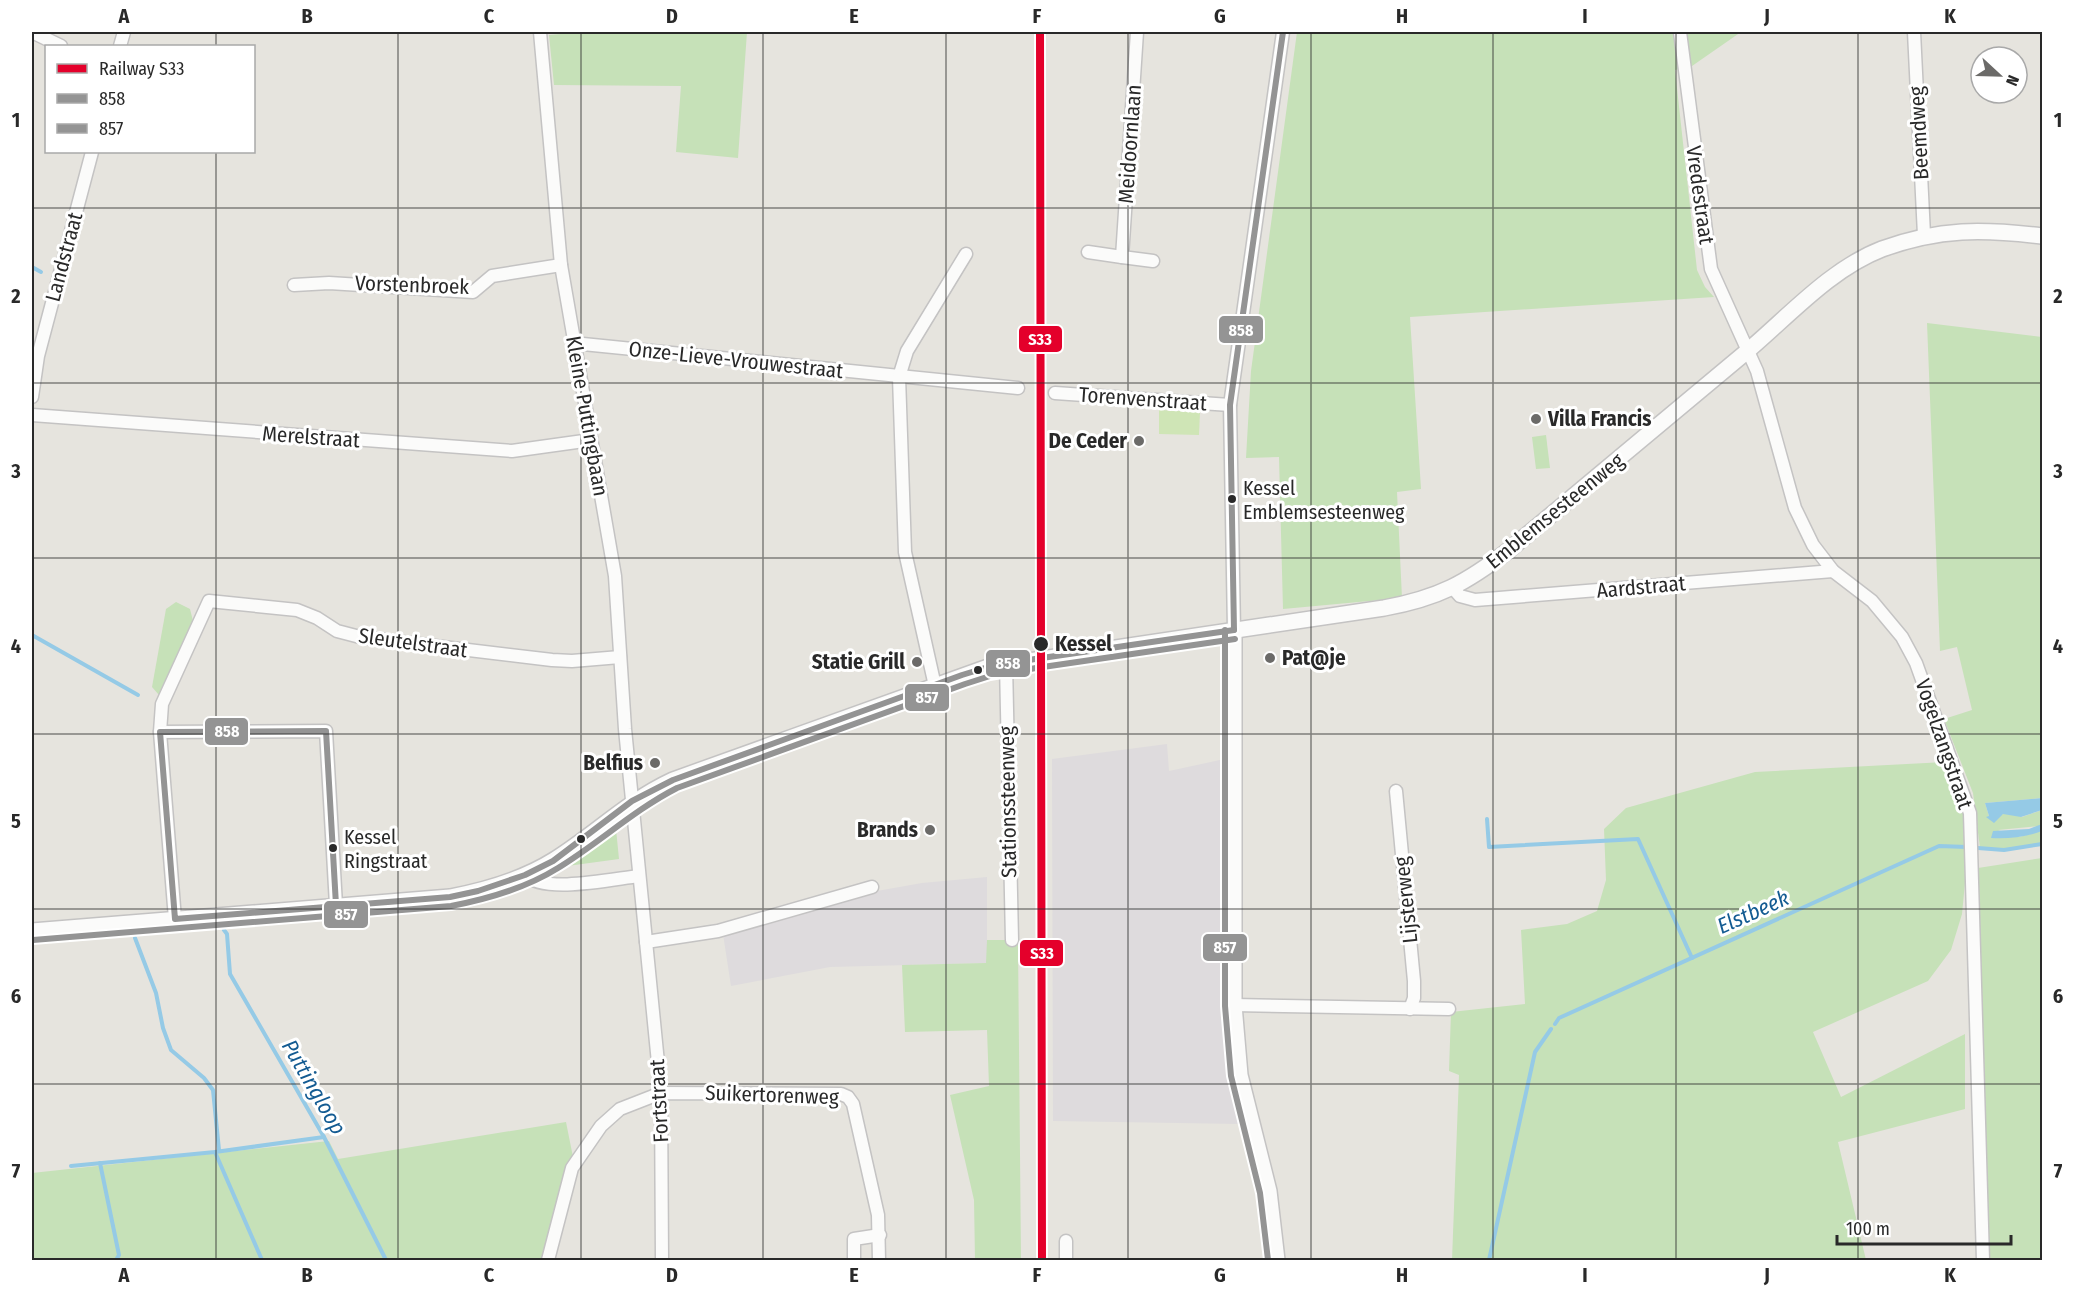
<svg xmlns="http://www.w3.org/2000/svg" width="2074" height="1292" viewBox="0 0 2074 1292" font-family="'Fira Sans Condensed',sans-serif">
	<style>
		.industrial { fill: #dedbdd }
		.green { fill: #c6e1b8 }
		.pitch { fill: #cfe5b6 }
		.water { fill: #95cae6 }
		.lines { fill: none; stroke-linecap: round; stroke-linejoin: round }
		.stream { stroke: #95cae6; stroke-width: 4 }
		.minor-casing { stroke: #c4c3c3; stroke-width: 15 }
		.tertiary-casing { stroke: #c4c3c3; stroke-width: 18 }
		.minor { stroke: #fbfbfa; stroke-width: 12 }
		.tertiary { stroke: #fbfbfa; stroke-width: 15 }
		.bus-1-casing { stroke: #fff; stroke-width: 10 }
		.bus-2-casing { stroke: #fff; stroke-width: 10 }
		.bus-1 { stroke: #949494; stroke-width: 6 }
		.bus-2 { stroke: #949494; stroke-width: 6 }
		.rail-1-casing { stroke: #fff; stroke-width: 12 }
		.rail-1 { stroke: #e4002b; stroke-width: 8 }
		.grid { fill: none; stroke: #292929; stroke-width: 1.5; stroke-opacity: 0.55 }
		.poi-dot { fill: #6b6a68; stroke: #fff; stroke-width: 2 }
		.bus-dot { fill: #292929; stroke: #fff; stroke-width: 2 }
		.labels { text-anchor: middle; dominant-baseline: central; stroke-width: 6; stroke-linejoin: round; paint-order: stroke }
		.bus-label { font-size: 20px; fill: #292929; stroke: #fff; text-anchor: start }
		.street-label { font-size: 21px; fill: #292929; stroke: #fff }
		.poi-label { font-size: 21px; font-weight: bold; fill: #292929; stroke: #fff; text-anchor: end }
		.stop-label { font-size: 21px; font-weight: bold; fill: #292929; stroke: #fff; text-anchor: start }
		.water-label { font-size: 22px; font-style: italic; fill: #135b92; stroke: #fff }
		.line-badge { stroke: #fff; stroke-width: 2 }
		.badge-label { font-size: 16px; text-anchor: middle; font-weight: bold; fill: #fff }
		.neatline { fill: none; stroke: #292929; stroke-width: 2 }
		.grid-label { font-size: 20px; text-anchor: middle; font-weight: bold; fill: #292929 }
	</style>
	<rect width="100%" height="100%" fill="#e6e4de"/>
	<g class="industrial">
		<polygon points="1167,744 1169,771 1220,760 1226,1073 1240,1124 1053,1121 1052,759"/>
		<polygon points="987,877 987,963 830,967 731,986 723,934 860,894 922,883"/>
	</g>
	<g class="green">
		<polygon points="583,32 747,32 738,158 676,152 681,86 554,85 549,35"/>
		<polygon points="1297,32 1741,32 1692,66 1675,70 1697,270 1705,287 1714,297 1410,317 1421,489 1397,492 1402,598 1283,609 1279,457 1246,458 1251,371"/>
		<polygon points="1927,323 2042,337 2042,798 1985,803 1989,816 2011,813 2022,817 2042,810 2042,824 2040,826 1998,830 2019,837 2042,831 2042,844 2004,850 1980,848 1973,793 1944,719 1972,710 1957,647 1940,651"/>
		<polygon points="1546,435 1550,468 1536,469 1532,437"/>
		<polygon points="176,602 190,609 193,621 159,695 152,687 166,609"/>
		<polygon points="1945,762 1961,796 1969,841 1962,914 1951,950 1928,981 1813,1032 1841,1097 1965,1034 1965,1109 1838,1142 1866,1260 1452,1260 1459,1075 1449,1071 1451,1012 1525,1004 1521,930 1567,924 1597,911 1606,880 1604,829 1626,808 1755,772"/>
		<polygon points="616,829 619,859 560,867 565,864"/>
		<polygon points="2042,858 2042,1260 1987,1260 1978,868"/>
		<polygon points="987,940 1016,940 1018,943 1021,1260 975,1260 974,1200 950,1095 989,1086 987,1030 905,1032 902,965 986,963"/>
		<polygon points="566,1122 573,1157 555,1206 541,1260 32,1260 32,1173 329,1141 338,1159"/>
	</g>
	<polygon class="pitch" points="1159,410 1200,412 1199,435 1159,434"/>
	<g class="water">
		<polygon points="2042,798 2042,810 2021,817 2003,814 1994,823 1986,817 1989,816 1985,803"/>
		<path d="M2042,824v7c-16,6 -34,8 -51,7l2,-7 36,-2z"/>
	</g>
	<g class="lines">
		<g class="stream">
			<polyline points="32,267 41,272"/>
			<polyline points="32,635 138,695"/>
			<polyline points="1487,819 1489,847 1638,839 1692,958"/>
			<polyline points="1978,848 2004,850 2042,844"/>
			<polyline points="224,930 227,934 230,974 324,1137 386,1260"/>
			<polyline points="135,938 156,993 163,1028 171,1050 204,1078 213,1090 219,1150"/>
			<polyline points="1555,1024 1559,1018 1939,846 1967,847"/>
			<polyline points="215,1152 262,1260"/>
			<polyline points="100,1163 119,1255 116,1260"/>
			<polyline points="71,1166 215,1152 324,1137"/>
			<polyline points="1489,1260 1535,1052 1551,1029"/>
		</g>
		<defs>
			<g id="minor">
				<polyline points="32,32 61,46"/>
				<polyline points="540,32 561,265 615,576 625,729 661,1093 662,1260"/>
				<polyline points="1137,32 1122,257 1153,261"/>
				<polyline points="1680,32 1711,269 1757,371 1795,508 1813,545 1833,571 1872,601 1902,637 1916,663 1970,813 1983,1260"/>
				<polyline points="1914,32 1924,235"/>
				<polyline points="120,46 124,32"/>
				<polyline points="1088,252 1122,257"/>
				<polyline points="294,285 329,283 473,292 492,276 561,265"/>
				<polyline points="573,343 1018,388"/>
				<polyline points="1055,393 1230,405"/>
				<polyline points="32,397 38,356 92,152"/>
				<polyline points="32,415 512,451 591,440"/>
				<polyline points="1453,588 1460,596 1475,600 1833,571"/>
				<polyline points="1234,630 1230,405 1283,32"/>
				<polyline points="1006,664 1012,940"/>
				<polyline points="935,686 905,552 899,377 907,351 966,254"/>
				<polyline points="160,732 162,704 209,601 297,610 317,618 337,631 360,637 552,660 572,661 620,657"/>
				<polyline points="1396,791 1414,981 1414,998 1410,1009"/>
				<path d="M525,875c20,19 87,4 114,1"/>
				<polyline points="175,919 160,732 326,731 336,905"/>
				<polyline points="646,942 718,931 872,887"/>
				<polyline points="1234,1005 1449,1009"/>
				<polyline points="1066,1241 1066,1260"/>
				<polyline points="548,1260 572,1168 601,1126 620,1109 661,1093 841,1094 848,1097 853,1104 878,1215 879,1260"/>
				<polyline points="854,1260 854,1239 880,1235"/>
			</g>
			<g id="tertiary">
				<polyline points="1234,630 1234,1005 1240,1075 1269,1191 1277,1260"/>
				<path d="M32,931l418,-34c37,-7 72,-17 104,-37 43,-27 72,-58 119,-80l315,-113 396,-59c55,-10 82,-25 125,-58 79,-66 158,-131 236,-197 43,-36 85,-84 137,-104 58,-21 101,-20 160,-13"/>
			</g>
		</defs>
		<use href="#minor" class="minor-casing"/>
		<use href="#tertiary" class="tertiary-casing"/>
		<use href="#minor" class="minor"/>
		<use href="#tertiary" class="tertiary"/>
		<defs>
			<g id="bus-1">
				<polyline points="1234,630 1230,405 1283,32"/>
				<polyline points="336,905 326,731 160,732 175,919 450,897 478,891 525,875 553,861 632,801 673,780 962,675 988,667 1035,659 1234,630"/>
			</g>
			<g id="bus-2">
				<polyline points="1225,630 1225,1006 1231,1076 1260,1193 1268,1260"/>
				<path d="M33,940l418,-34c37,-7 75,-18 107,-38 41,-25 76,-58 119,-80l288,-104 25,-8 46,-8 199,-29"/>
			</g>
		</defs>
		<use href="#bus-1" class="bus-1-casing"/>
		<use href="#bus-2" class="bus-2-casing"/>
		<use href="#bus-1" class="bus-1"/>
		<use href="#bus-2" class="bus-2"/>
		<defs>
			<polyline id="rail-1" points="1040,32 1042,1260"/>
		</defs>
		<use href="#rail-1" class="rail-1-casing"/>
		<use href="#rail-1" class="rail-1"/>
	</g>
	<path class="grid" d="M216,32v14M398,32v1228M581,32v1228M763,32v1228M946,32v1228M1128,32v1228M1311,32v1228M1493,32v1228M1676,32v1228M1858,32v1228M216,152v1108M32,208h2010M32,383h2010M32,558h2010M32,734h2010M32,909h2010M32,1084h2010"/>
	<g class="poi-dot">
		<circle cx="1536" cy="419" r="6"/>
		<circle cx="1139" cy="441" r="6"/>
		<circle cx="1270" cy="658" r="6"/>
		<circle cx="917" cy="662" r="6"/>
		<circle cx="655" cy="763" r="6"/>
		<circle cx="930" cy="830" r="6"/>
	</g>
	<g class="bus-dot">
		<circle cx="1232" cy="499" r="5"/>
		<circle cx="1041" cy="644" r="8"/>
		<circle cx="978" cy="670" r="5"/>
		<circle cx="581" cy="839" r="5"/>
		<circle cx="333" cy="848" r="5"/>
	</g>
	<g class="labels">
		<g class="bus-label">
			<text x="1243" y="488">Kessel<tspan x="1243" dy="24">Emblemsesteenweg</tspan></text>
			<text x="344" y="837">Kessel<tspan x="344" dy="24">Ringstraat</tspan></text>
		</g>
		<g class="street-label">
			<text transform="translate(1919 133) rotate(-93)">Beemdweg</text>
			<text transform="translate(1130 144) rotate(-86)">Meidoornlaan</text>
			<text transform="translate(1700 195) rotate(82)">Vredestraat</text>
			<text transform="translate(64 257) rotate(-75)">Landstraat</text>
			<text transform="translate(412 285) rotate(2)">Vorstenbroek</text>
			<text transform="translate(736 360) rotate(6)">Onze-Lieve-Vrouwestraat</text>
			<text transform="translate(1143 399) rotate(4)">Torenvenstraat</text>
			<text transform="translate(587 416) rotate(80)">Kleine Puttingbaan</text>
			<text transform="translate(311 437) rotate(4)">Merelstraat</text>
			<text transform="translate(1555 511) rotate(-39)">Emblemsesteenweg</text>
			<text transform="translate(1641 587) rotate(-5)">Aardstraat</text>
			<text transform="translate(413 643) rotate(8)">Sleutelstraat</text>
			<text transform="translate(1944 744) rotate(71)">Vogelzangstraat</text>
			<text transform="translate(1008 802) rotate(-91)">Stationssteenweg</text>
			<text transform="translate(1406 900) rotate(-96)">Lijsterweg</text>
			<text transform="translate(772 1095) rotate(2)">Suikertorenweg</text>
			<text transform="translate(659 1101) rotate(-93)">Fortstraat</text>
		</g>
		<g class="poi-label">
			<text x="1548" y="419" text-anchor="start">Villa Francis</text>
			<text x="1127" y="441">De Ceder</text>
			<text x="1282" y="658" text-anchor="start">Pat@je</text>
			<text x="905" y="662">Statie Grill</text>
			<text x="643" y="763">Belfius</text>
			<text x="918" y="830">Brands</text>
		</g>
		<g class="stop-label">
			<text x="1055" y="644">Kessel</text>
		</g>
		<g class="water-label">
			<text transform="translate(1753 912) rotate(-24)">Elstbeek</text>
			<text transform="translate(314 1087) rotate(60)">Puttingloop</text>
		</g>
	</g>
	<g class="line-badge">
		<rect x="1218" y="315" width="46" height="29" rx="6" fill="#949494"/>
		<rect x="1018" y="325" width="45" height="28" rx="6" fill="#e4002b"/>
		<rect x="985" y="649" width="46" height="29" rx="6" fill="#949494"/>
		<rect x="904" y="683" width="46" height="29" rx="6" fill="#949494"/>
		<rect x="204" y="717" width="45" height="29" rx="6" fill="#949494"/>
		<rect x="323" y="900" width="46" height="29" rx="6" fill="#949494"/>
		<rect x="1202" y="933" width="46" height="29" rx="6" fill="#949494"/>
		<rect x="1019" y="939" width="45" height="28" rx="6" fill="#e4002b"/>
	</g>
	<g class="badge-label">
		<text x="1241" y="336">858</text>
		<text x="1040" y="345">S33</text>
		<text x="1008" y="669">858</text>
		<text x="927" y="703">857</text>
		<text x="227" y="737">858</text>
		<text x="346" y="920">857</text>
		<text x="1225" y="953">857</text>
		<text x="1042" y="959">S33</text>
	</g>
	<rect width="2074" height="1292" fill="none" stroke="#ffffff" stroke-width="66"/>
	<rect x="45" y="45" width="210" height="108" fill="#ffffff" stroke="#a9a9a9" stroke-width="1.5"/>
	<rect x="57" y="64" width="30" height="9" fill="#e4002b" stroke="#a9a9a9" stroke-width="1.5"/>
	<text x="99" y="75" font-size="18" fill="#292929">Railway S33</text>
	<rect x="57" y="94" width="30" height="9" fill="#949494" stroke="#a9a9a9" stroke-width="1.5"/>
	<text x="99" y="105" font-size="18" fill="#292929">858</text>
	<rect x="57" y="124" width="30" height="9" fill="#949494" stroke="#a9a9a9" stroke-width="1.5"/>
	<text x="99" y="135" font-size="18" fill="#292929">857</text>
	<g transform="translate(1999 75) rotate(112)"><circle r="28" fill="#ffffff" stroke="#a9a9a9" stroke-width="1.5"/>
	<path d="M0-4.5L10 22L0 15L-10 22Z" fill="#6b6a68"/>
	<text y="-9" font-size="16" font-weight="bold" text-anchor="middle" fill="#292929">N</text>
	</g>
	<path d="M1837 1235v9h174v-9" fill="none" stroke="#292929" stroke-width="3"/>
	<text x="1846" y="1235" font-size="18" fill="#292929" stroke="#ffffff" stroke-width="4.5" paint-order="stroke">100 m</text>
	<rect x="33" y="33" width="2008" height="1226" class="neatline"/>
	<g class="grid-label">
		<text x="124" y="23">A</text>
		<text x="307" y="23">B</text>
		<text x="489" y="23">C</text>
		<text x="672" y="23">D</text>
		<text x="854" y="23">E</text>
		<text x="1037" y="23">F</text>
		<text x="1220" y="23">G</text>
		<text x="1402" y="23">H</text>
		<text x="1585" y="23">I</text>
		<text x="1767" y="23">J</text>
		<text x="1950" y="23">K</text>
		<text x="16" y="127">1</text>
		<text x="2058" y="127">1</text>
		<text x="16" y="303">2</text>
		<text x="2058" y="303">2</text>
		<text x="16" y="478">3</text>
		<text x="2058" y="478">3</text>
		<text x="16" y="653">4</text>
		<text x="2058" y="653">4</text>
		<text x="16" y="828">5</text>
		<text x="2058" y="828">5</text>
		<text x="16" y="1003">6</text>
		<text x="2058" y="1003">6</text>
		<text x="16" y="1178">7</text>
		<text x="2058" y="1178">7</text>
		<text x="124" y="1282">A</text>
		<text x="307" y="1282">B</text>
		<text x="489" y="1282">C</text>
		<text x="672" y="1282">D</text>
		<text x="854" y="1282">E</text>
		<text x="1037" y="1282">F</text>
		<text x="1220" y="1282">G</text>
		<text x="1402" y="1282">H</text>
		<text x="1585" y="1282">I</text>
		<text x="1767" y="1282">J</text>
		<text x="1950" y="1282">K</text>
	</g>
</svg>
